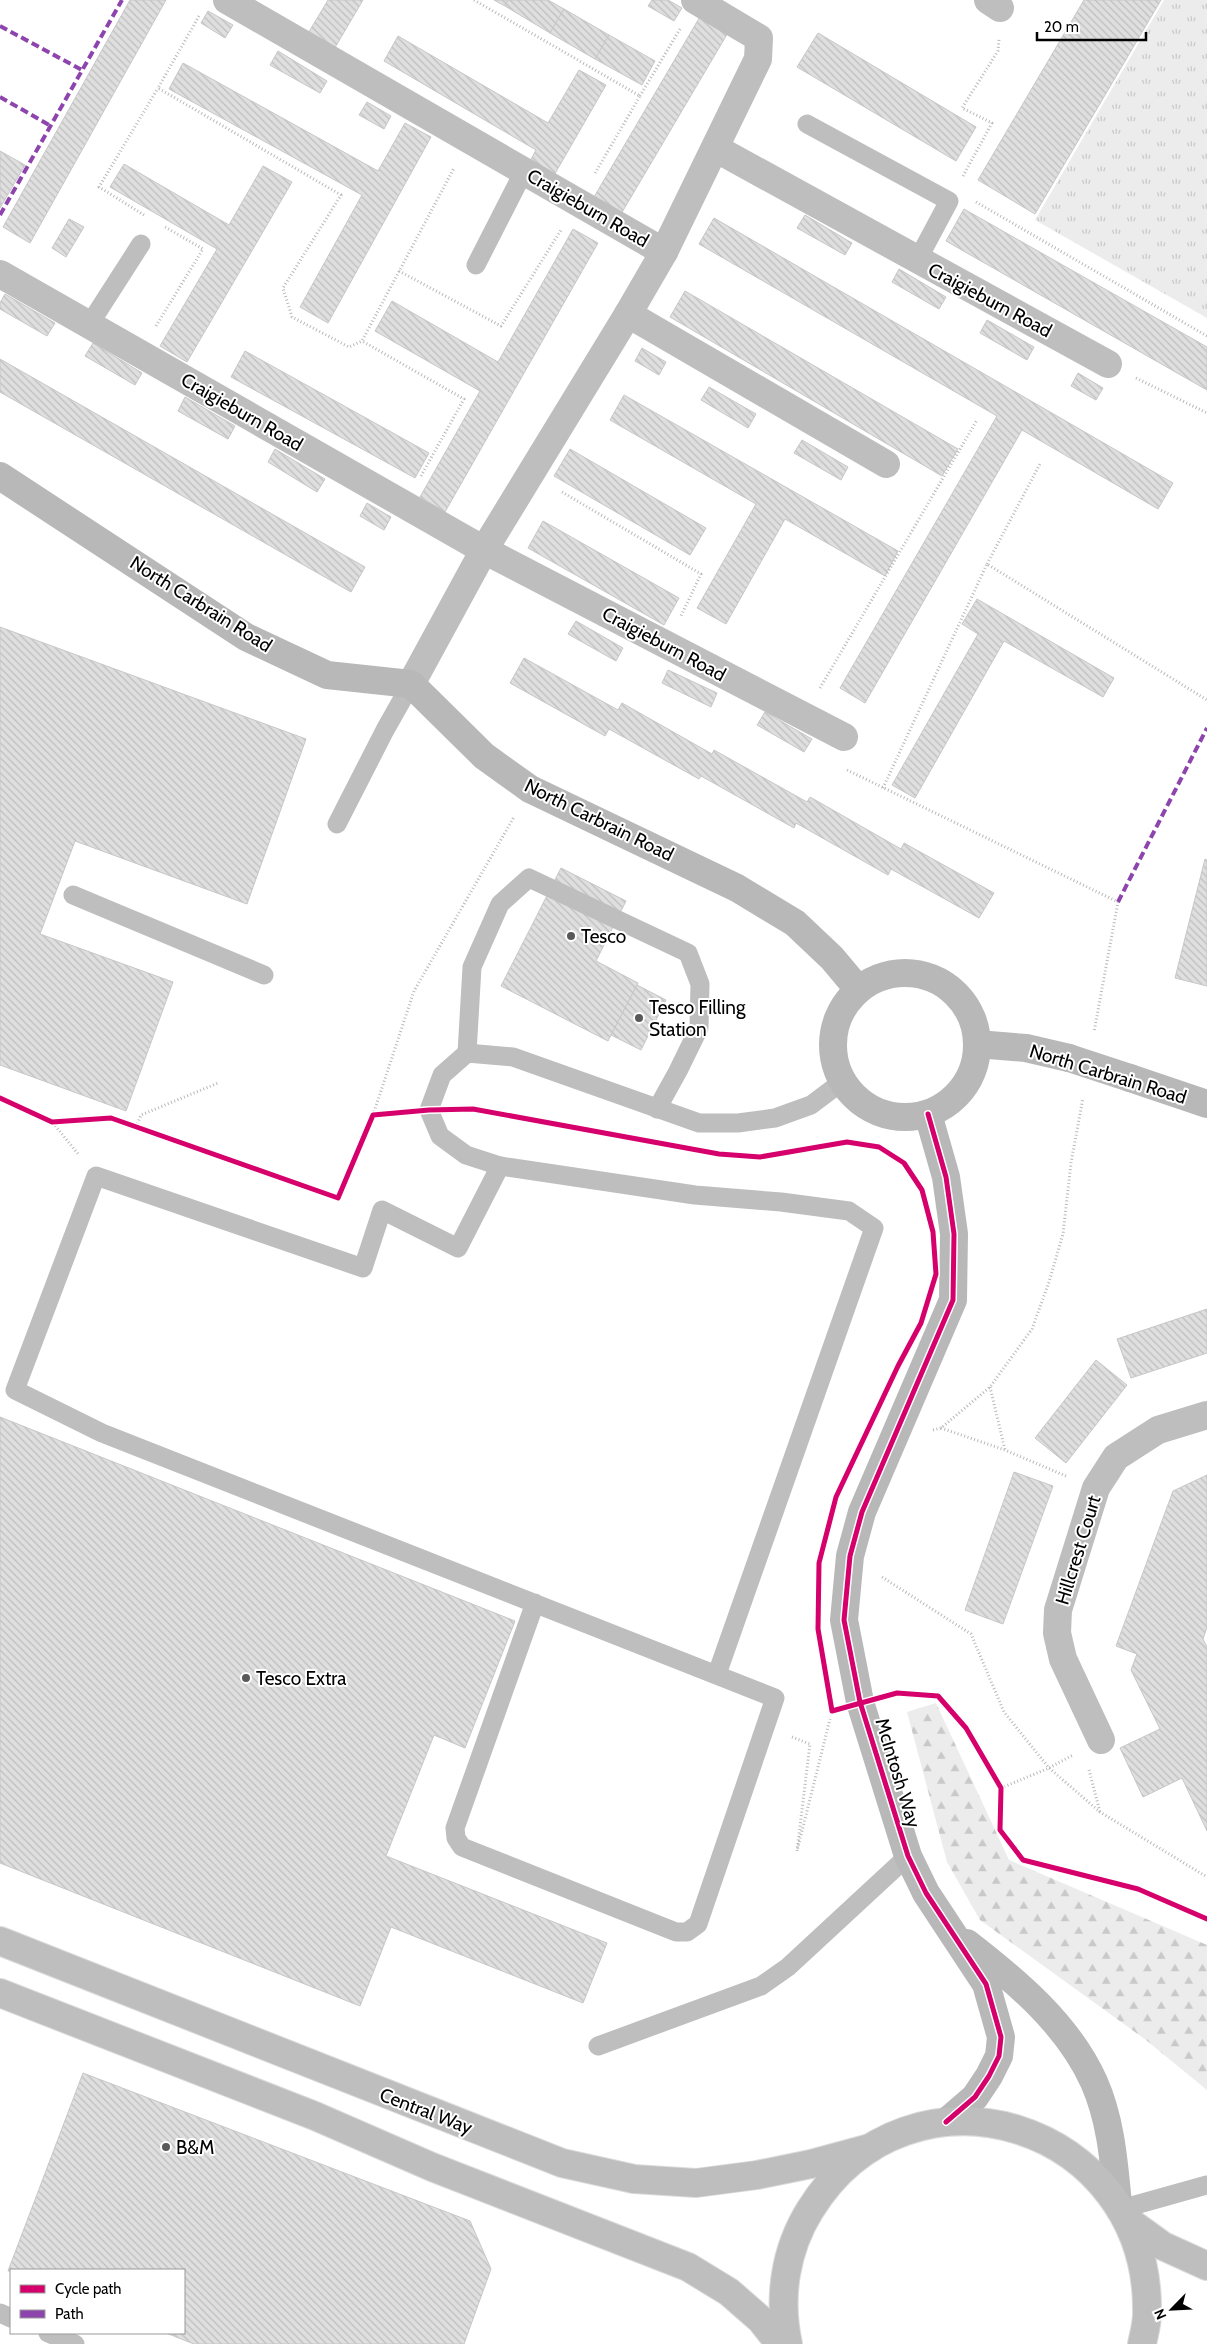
<svg xmlns="http://www.w3.org/2000/svg" width="1207" height="2344" viewBox="0 0 1207 2344" font-family="Cabin,sans-serif">
	<style>
		.grass { fill: url(#grass-tufts) }
		.forest { fill: url(#forest-firs) }
		.building { fill: url(#building-back-hatch); stroke: #c7c7c7 }
		.lines { fill: none; stroke-linecap: round; stroke-linejoin: round }
		.primary-casing { stroke: #dbdbdb; stroke-width: 30 }
		.path { stroke: #b9b9b9; stroke-width: 3; stroke-dasharray: 1 2.5; stroke-linecap: butt }
		.lane { stroke: #bebebe; stroke-width: 19 }
		.street { stroke: #bebebe; stroke-width: 28 }
		.secondary { stroke: #b8b8b8; stroke-width: 28 }
		.primary { stroke: #bebebe; stroke-width: 28 }
		.secondary-bridge { stroke: #b8b8b8; stroke-width: 28 }
		.quiet { stroke: #8e44ad; stroke-width: 4; stroke-dasharray: 8 4; stroke-linecap: butt }
		.cycleway-casing { stroke: #fff; stroke-width: 8 }
		.cycleway { stroke: #d6006c; stroke-width: 5 }
		.poi-dot { fill: #595959; stroke: #fff; stroke-width: 2 }
		.labels { text-anchor: middle; dominant-baseline: central; stroke-width: 4; stroke-linejoin: round; paint-order: stroke }
		.street-label { font-size: 19px; fill: #000; stroke: #fff }
		.poi-label { font-size: 19px; fill: #000; stroke: #fff; text-anchor: start }
	</style>
	<defs>
		<pattern id="grass-tufts" width="24" height="20" patternUnits="userSpaceOnUse" patternTransform="scale(1.25)"><rect width="24" height="20" fill="#ececec"/><path d="M3 7l-1-3M5 7V3M7 7l1-3M15 17l-1-3M17 17v-4M19 17l1-3" fill="none" stroke="#c9c9c9"/></pattern>
		<pattern id="forest-firs" width="22" height="20" patternUnits="userSpaceOnUse" patternTransform="scale(1.25)"><rect width="22" height="20" fill="#ececec"/><path d="M5 1l3.5 6h-7zM16 11l3.5 6h-7z" fill="#c9c9c9"/></pattern>
		<pattern id="building-back-hatch" width="6" height="6" patternUnits="userSpaceOnUse" patternTransform="scale(1.25)"><rect width="6" height="6" fill="#dfdfdf"/><path d="M-1 5l2 2M0 0l6 6M5-1l2 2" fill="none" stroke="#bebebe"/></pattern>
	</defs>
	<rect width="100%" height="100%" fill="#fff"/>
	<polygon class="grass" points="1164,0 1207,0 1207,318 1035,220"/>
	<polygon class="forest" points="936,1703 1009,1860 1207,1945 1207,2090 1146,2040 980,1920 947,1862 907,1712"/>
	<g class="building">
		<polygon points="130,0 166,0 30,243 3,227"/>
		<polygon points="328,0 363,0 333,51 307,35"/>
		<polygon points="494,0 508,0 505,6"/>
		<polygon points="508,0 548,0 564,9 550,33 505,6"/>
		<polygon points="652,0 668,0 682,8 674,21 648,6"/>
		<polygon points="1084,0 1161,0 1035,214 978,180"/>
		<polygon points="564,9 609,35 595,59 550,33"/>
		<polygon points="208,11 233,25 225,38 201,23"/>
		<polygon points="701,15 729,31 621,214 594,197"/>
		<polygon points="818,33 976,127 956,161 797,67"/>
		<polygon points="609,35 655,61 642,85 595,59"/>
		<polygon points="398,36 548,123 579,70 606,85 553,177 529,163 536,150 384,61"/>
		<polygon points="278,51 327,81 320,93 270,65"/>
		<polygon points="183,63 378,171 405,123 431,137 328,323 300,307 362,195 169,89"/>
		<polygon points="367,102 391,116 384,129 359,115"/>
		<polygon points="0,151 25,165 0,208"/>
		<polygon points="124,164 229,225 263,166 292,182 187,362 160,346 217,249 110,187"/>
		<polygon points="964,209 1207,347 1207,390 946,241"/>
		<polygon points="805,215 852,243 845,255 797,228"/>
		<polygon points="714,218 1173,483 1158,509 1022,430 865,703 840,688 997,416 699,244"/>
		<polygon points="69,219 84,227 66,257 52,248"/>
		<polygon points="573,229 598,243 445,512 420,497 480,391 375,331 392,301 498,362"/>
		<polygon points="899,269 946,297 939,309 892,282"/>
		<polygon points="685,291 958,449 942,476 670,317"/>
		<polygon points="5,294 55,323 47,336 0,309 0,303"/>
		<polygon points="987,320 1034,347 1027,360 980,333"/>
		<polygon points="93,343 142,373 135,385 85,356"/>
		<polygon points="642,348 666,362 659,375 635,361"/>
		<polygon points="245,351 429,453 415,478 231,377"/>
		<polygon points="0,359 365,567 351,592 0,392"/>
		<polygon points="1078,373 1103,388 1096,400 1071,386"/>
		<polygon points="709,387 756,414 748,428 701,400"/>
		<polygon points="624,395 898,551 885,576 785,519 726,624 697,608 756,504 610,420"/>
		<polygon points="185,397 235,426 228,439 178,411"/>
		<polygon points="802,440 848,467 841,480 794,453"/>
		<polygon points="275,449 325,479 317,492 268,462"/>
		<polygon points="570,449 706,528 690,555 554,476"/>
		<polygon points="367,503 391,517 384,530 360,516"/>
		<polygon points="543,521 679,598 664,625 528,548"/>
		<polygon points="977,599 1114,678 1103,697 1004,641 915,798 892,785 978,634 962,624"/>
		<polygon points="576,621 623,648 616,661 568,634"/>
		<polygon points="0,627 306,739 247,904 75,841 40,934 173,982 126,1111 0,1065"/>
		<polygon points="524,658 618,710 622,703 712,754 714,750 807,802 810,797 901,849 904,843 994,893 979,918 891,869 888,875 796,823 794,828 701,776 699,779 609,729 605,736 510,683"/>
		<polygon points="668,670 717,693 711,707 662,683"/>
		<polygon points="765,712 812,739 804,752 757,725"/>
		<polygon points="1205,859 1207,860 1207,986 1175,978"/>
		<polygon points="561,868 626,901 596,961 638,983 608,1041 501,986"/>
		<polygon points="637,985 666,1000 641,1050 611,1035"/>
		<polygon points="1207,1309 1207,1353 1131,1378 1117,1339"/>
		<polygon points="1096,1360 1127,1385 1066,1463 1035,1438"/>
		<polygon points="0,1417 515,1621 465,1748 434,1735 386,1856 607,1943 583,2003 391,1927 360,2006 0,1863"/>
		<polygon points="1014,1472 1053,1486 1003,1624 965,1610"/>
		<polygon points="1207,1475 1207,1627 1203,1639 1207,1647 1207,1831 1182,1778 1143,1797 1120,1748 1160,1729 1131,1670 1137,1654 1116,1646 1173,1491"/>
		<polygon points="83,2073 470,2221 491,2269 464,2344 194,2344 166,2333 184,2333 184,2270 8,2271"/>
	</g>
	<g class="lines">
		<defs>
			<g id="primary">
				<polyline points="0,1941 562,2163 634,2179 696,2183 757,2175 811,2164 870,2148"/>
				<polyline points="0,1993 315,2116 432,2167 688,2267 729,2292 761,2320 780,2344"/>
				<polyline points="1127,2220 1163,2246 1207,2266"/>
				<path d="M788,2344c-10,-46 -3,-94 22,-134 100,-162 341,-87 337,104 0,10 -3,20 -5,30"/>
			</g>
		</defs>
		<use href="#primary" class="primary-casing"/>
		<g class="path">
			<polyline points="474,0 640,96 594,175"/>
			<polyline points="199,16 158,88 341,195 283,288 292,317 349,347 362,341"/>
			<polyline points="640,96 680,29"/>
			<polyline points="963,176 992,123 962,108 998,51 999,39"/>
			<polyline points="976,202 1207,336"/>
			<polyline points="144,215 99,187 158,88"/>
			<polyline points="399,271 501,326 561,230"/>
			<polyline points="156,326 203,249 165,227"/>
			<polyline points="1136,378 1207,413"/>
			<polyline points="421,476 464,399 362,341 454,168"/>
			<polyline points="562,492 701,574 681,616"/>
			<polyline points="987,564 1041,462"/>
			<polyline points="820,688 977,420"/>
			<polyline points="847,770 1118,902 1094,1032"/>
			<polyline points="883,788 987,564 1207,700"/>
			<polyline points="0,1098 52,1122 111,1118 338,1198 373,1115 402,1112"/>
			<polyline points="460,1109 473,1109 671,1145"/>
			<polyline points="373,1115 414,991 514,817"/>
			<polyline points="53,1123 79,1155"/>
			<polyline points="136,1127 141,1115 218,1083"/>
			<polyline points="716,1154 760,1157 847,1142 879,1147 904,1163 907,1167"/>
			<polyline points="990,1387 1005,1450"/>
			<polyline points="941,1428 1005,1450 1066,1476"/>
			<polyline points="933,1430 941,1428 990,1387 1032,1329 1049,1282 1063,1234 1071,1163 1083,1098"/>
			<polyline points="882,1577 971,1634 1004,1712 1049,1768 1100,1812 1207,1877"/>
			<polyline points="792,1737 810,1744 797,1851 830,1719"/>
			<polyline points="1089,1770 1100,1812"/>
			<polyline points="1001,1788 1049,1768 1073,1755"/>
		</g>
		<g class="lane">
			<polyline points="807,124 949,201 917,261"/>
			<polyline points="476,265 524,171"/>
			<polyline points="89,325 141,244"/>
			<polyline points="337,824 385,730 411,684"/>
			<polyline points="73,895 264,975"/>
			<polyline points="467,1053 472,967 500,904 529,878 688,953 700,984 699,1028 678,1071 657,1109"/>
			<polyline points="500,1166 458,1248 382,1210 363,1268 96,1176 15,1390 102,1433 775,1698 698,1924 687,1932 676,1932 462,1847 456,1838 455,1828 535,1603"/>
			<polyline points="717,1674 874,1228 849,1211 781,1202 695,1195 500,1166 466,1155 440,1136 429,1110 442,1075 467,1053 513,1057 699,1123 738,1123 775,1118 811,1105 843,1081"/>
			<polyline points="598,2046 761,1986 788,1967 908,1856"/>
			<polyline points="1121,2209 1207,2185"/>
			<polyline points="0,2313 11,2318"/>
			<polyline points="48,2333 75,2344"/>
		</g>
		<g class="street">
			<polyline points="227,0 664,252"/>
			<polyline points="988,0 1000,8"/>
			<polyline points="715,148 1108,364"/>
			<polyline points="0,274 484,550 844,737"/>
			<polyline points="628,314 886,464"/>
			<polyline points="411,684 484,550 628,314 664,252 758,59 759,38 695,0"/>
			<polyline points="1101,1740 1063,1659 1057,1633 1058,1610 1096,1488 1116,1457 1158,1430 1207,1415"/>
		</g>
		<g class="secondary">
			<polyline points="0,476 246,637 327,675 411,684 484,756 530,789 737,888 795,923 832,958 858,989"/>
			<circle cx="905" cy="1045" r="72"/>
			<polyline points="977,1044 1026,1048 1069,1058"/>
			<polyline points="1130,1078 1207,1104"/>
			<polyline points="928,1114 946,1177 954,1234 953,1300 862,1512 850,1556 844,1620 860,1702 908,1856 926,1893 986,1984 1001,2037 999,2056 989,2076 975,2097 946,2122"/>
			<path d="M967,1943c49,38 101,81 127,139 17,38 20,81 24,122"/>
		</g>
		<use href="#primary" class="primary"/>
		<polyline class="secondary-bridge" points="1069,1058 1130,1078"/>
		<g class="quiet">
			<polyline points="0,26 82,70"/>
			<polyline points="0,97 51,126"/>
			<polyline points="0,215 122,0"/>
			<polyline points="1118,902 1207,728"/>
		</g>
		<defs>
			<g id="cycleway">
				<polyline points="0,1098 52,1122 111,1118 338,1198 373,1115 429,1110 473,1109 719,1154 760,1157 847,1142 879,1147 904,1163 922,1190 933,1232 936,1274 921,1323 898,1366 836,1497 819,1563 818,1629 832,1711 897,1693 938,1696 966,1728 1001,1788 1000,1830 1023,1860 1138,1889 1207,1919"/>
				<polyline points="928,1114 946,1177 954,1234 953,1300 862,1512 850,1556 844,1620 860,1702 908,1856 926,1893 986,1984 1001,2037 999,2056 989,2076 975,2097 946,2122"/>
			</g>
		</defs>
		<use href="#cycleway" class="cycleway-casing"/>
		<use href="#cycleway" class="cycleway"/>
	</g>
	<g class="poi-dot">
		<circle cx="571" cy="936" r="5"/>
		<circle cx="639" cy="1018" r="5"/>
		<circle cx="246" cy="1678" r="5"/>
		<circle cx="166" cy="2147" r="5"/>
	</g>
	<g class="labels">
		<g class="street-label">
			<text transform="translate(588 208) rotate(30)">Craigieburn Road</text>
			<text transform="translate(990 300) rotate(28)">Craigieburn Road</text>
			<text transform="translate(242 412) rotate(30)">Craigieburn Road</text>
			<text transform="translate(201 604) rotate(32)">North Carbrain Road</text>
			<text transform="translate(664 644) rotate(28)">Craigieburn Road</text>
			<text transform="translate(599 820) rotate(26)">North Carbrain Road</text>
			<text transform="translate(1108 1074) rotate(17)">North Carbrain Road</text>
			<text transform="translate(1078 1550) rotate(-73)">Hillcrest Court</text>
			<text transform="translate(898 1773) rotate(73)">McIntosh Way</text>
			<text transform="translate(426 2111) rotate(21)">Central Way</text>
		</g>
		<g class="poi-label">
			<text x="581" y="936">Tesco</text>
			<text x="649" y="1007">Tesco Filling<tspan x="649" dy="22">Station</tspan></text>
			<text x="256" y="1678">Tesco Extra</text>
			<text x="176" y="2147">B&amp;M</text>
		</g>
	</g>
	<rect x="10" y="2269" width="175" height="65" fill="#ffffff" stroke="#999999"/>
	<rect x="20" y="2285" width="25" height="8" fill="#d6006c" stroke="#999999"/>
	<text x="55" y="2294" font-size="15" fill="#000000">Cycle path</text>
	<rect x="20" y="2310" width="25" height="8" fill="#8e44ad" stroke="#999999"/>
	<text x="55" y="2319" font-size="15" fill="#000000">Path</text>
	<g transform="translate(1172 2309) rotate(246)" stroke="#ffffff" stroke-width="4" paint-order="stroke">
	<path d="M0-4L9 19L0 12L-9 19Z" fill="#000000"/>
	<text y="-8" font-size="14" font-weight="bold" text-anchor="middle" fill="#000000">N</text>
	</g>
	<path d="M1037 32v8h109v-8" fill="none" stroke="#000000" stroke-width="2.5"/>
	<text x="1044" y="32" font-size="15" fill="#000000" stroke="#ffffff" stroke-width="4" paint-order="stroke">20 m</text>
</svg>
